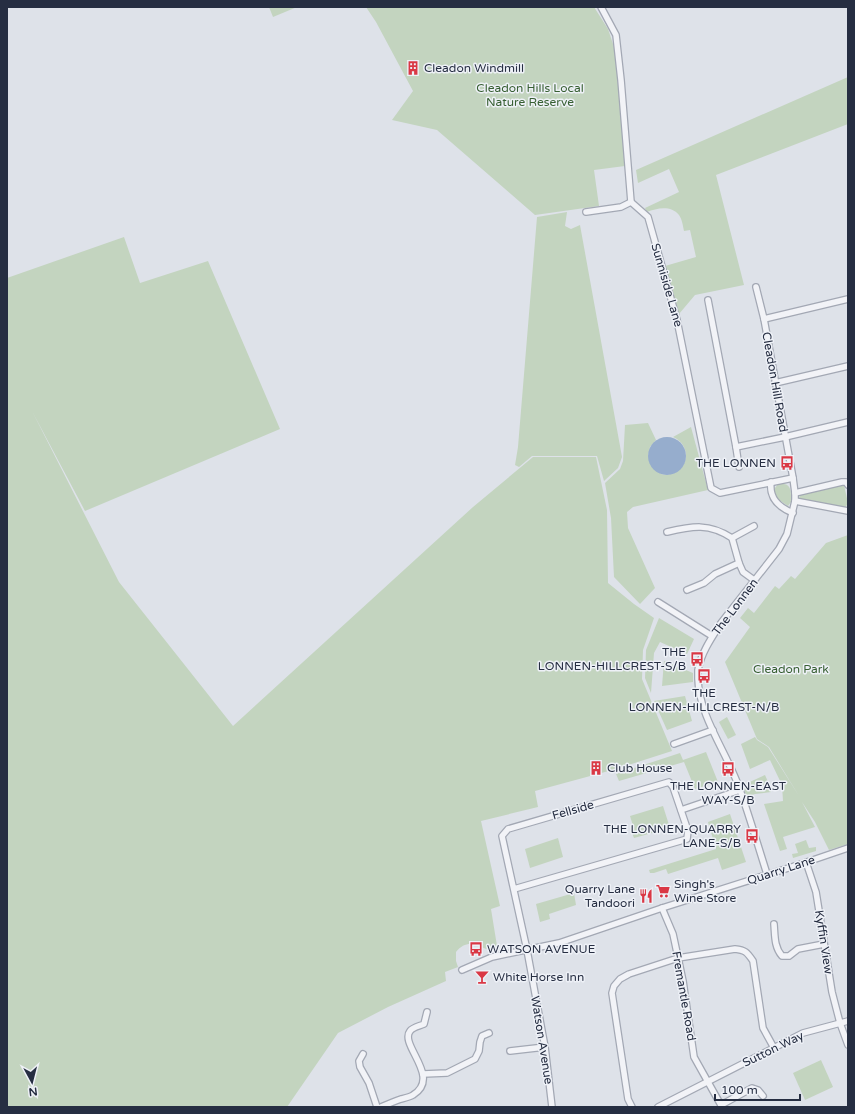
<svg xmlns="http://www.w3.org/2000/svg" width="855" height="1114" viewBox="0 0 855 1114" font-family="'Varela Round',sans-serif">
	<style>
		.green { fill: #c3d4bf }
		.water { fill: #96adcd }
		.lines { fill: none; stroke-linecap: round; stroke-linejoin: round }
		.minor-casing { stroke: #a3a8b4; stroke-width: 8 }
		.minor { stroke: #f2f3f7; stroke-width: 5.5 }
		.labels { text-anchor: middle; dominant-baseline: central; stroke-width: 3; stroke-linejoin: round; paint-order: stroke }
		.poi-label { font-size: 12px; fill: #262e42; stroke: #eef1f7; text-anchor: start }
		.park-label { font-size: 12px; fill: #375f32; stroke: #eef1f7 }
		.street-label { font-size: 12px; fill: #262e42; stroke: #eef1f7 }
	</style>
	<rect width="100%" height="100%" fill="#dee2e9"/>
	<g class="green">
		<polygon points="269,7 297,7 273,17"/>
		<polygon points="366,7 594,7 608,29 615,50 625,166 594,170 599,206 535,215 437,130 392,120 413,91 376,22"/>
		<path d="M848,77v47l-132,51 28,110 -49,10 -16,19 -14,-48 31,-9 -6,-27 -6,1c-1,-5 -2,-12 -5,-16 -8,-10 -22,-7 -32,-3l-2,-4 34,-16 -10,-23 -31,14 -2,-13z"/>
		<polygon points="567,212 565,226 571,229 580,225 622,457 618,468 604,481 597,456 532,456 519,467 515,465 518,447 537,217"/>
		<path d="M124,237l16,46 68,-22 72,168 -195,82 -53,-100 87,171 114,144 240,-219 60,-50h63l11,53 1,73 26,21 20,14 -11,32 -1,29 30,72 -56,18 -81,22 3,16 -57,14 19,85 -9,3 6,37 -11,3c-12,-6 -21,-8 -30,3v9l2,6 -13,5 1,9 -58,26 -50,26 -51,74h-280v-829z"/>
		<path d="M648,423l8,17 -6,7 -2,9 13,18c25,5 35,-27 12,-37l18,-10 17,63 -75,17 -6,5 1,16 27,60 -15,16 -26,-27 -3,-59 -6,-35 15,-14 3,-8 2,-36z"/>
		<path d="M778,484c14,-2 13,7 13,18l-3,4 -9,-6 -4,-5v-7z"/>
		<polygon points="844,485 848,503 845,508 799,499 800,495"/>
		<polygon points="848,535 848,844 829,850 815,822 802,802 815,827 783,837 787,849 780,851 764,804 783,801 782,785 770,760 750,769 741,744 755,737 757,740 768,747 799,796 769,747 757,739 725,662 750,627 740,618 748,608 754,613 775,586 779,589 791,576 795,579 826,543"/>
		<polygon points="659,618 694,639 687,654 660,642 654,653 651,693 645,678 646,650"/>
		<polygon points="664,661 693,673 693,682 662,686"/>
		<polygon points="685,696 692,721 667,730 654,701"/>
		<polygon points="727,717 736,735 728,739 719,722"/>
		<polygon points="706,752 718,782 695,789 684,762 619,781 616,774 680,753 683,760"/>
		<polygon points="765,775 769,784 771,792 755,794 746,797 743,785"/>
		<polygon points="663,806 670,828 634,838 632,833 634,829 630,816"/>
		<polygon points="730,814 746,862 722,870 718,858 668,874 666,869 654,873 650,873 649,870 716,849 708,822"/>
		<polygon points="558,838 563,857 530,868 525,849"/>
		<polygon points="806,840 809,848 816,847 816,851 793,858 792,854 798,853 795,844"/>
		<polygon points="574,893 576,905 549,914 550,919 540,922 536,904"/>
		<polygon points="821,1060 833,1087 805,1100 793,1073"/>
	</g>
	<circle class="water" cx="667" cy="456" r="19"/>
	<g class="lines">
		<defs>
			<g id="minor">
				<polyline points="601,7 616,35 621,80 631,202 648,217 677,320 711,488 720,493 793,478"/>
				<polyline points="586,212 621,207 631,202"/>
				<path d="M756,287l8,32 29,159 2,15v8l-8,33 -8,15 -58,74c-9,14 -20,30 -23,47 0,2 0,6 0,9 1,38 30,75 42,111 10,28 18,56 27,84"/>
				<polyline points="708,300 736,447 785,437 848,422"/>
				<polyline points="764,319 848,299"/>
				<polyline points="775,383 848,366"/>
				<polyline points="736,447 739,467"/>
				<path d="M771,482c-2,16 7,25 22,31"/>
				<polyline points="795,493 842,482 846,482 848,485"/>
				<polyline points="795,501 848,511"/>
				<path d="M667,532c26,-6 42,-9 65,6l7,25 4,9 11,8"/>
				<polyline points="732,538 754,526"/>
				<polyline points="687,590 704,583 715,574 739,563"/>
				<polyline points="658,602 712,636"/>
				<polyline points="674,744 713,730"/>
				<polyline points="681,810 740,790"/>
				<polyline points="806,862 816,892 832,992 840,1023 848,1045"/>
				<polyline points="514,889 687,839 688,831 673,787 669,782 508,829 502,836 527,950 545,1047 552,1107"/>
				<polyline points="662,908 673,934 683,981 694,1057 722,1107"/>
				<path d="M774,924c1,11 0,23 8,32h7l9,-7 26,-5"/>
				<polyline points="462,970 492,957 559,943 662,908 801,864 848,848"/>
				<polyline points="510,1051 545,1047"/>
				<polyline points="363,1054 359,1061 360,1067 369,1083 377,1107"/>
				<polyline points="423,1074 447,1073 475,1059 479,1051 480,1042 482,1036 489,1033"/>
				<polyline points="721,1105 752,1088 758,1090 763,1096"/>
				<path d="M381,1107c7,-3 14,-6 20,-8 4,-1 9,-2 12,-4 29,-18 -14,-50 -3,-64 3,-4 10,-5 14,-7l3,-12"/>
				<path d="M632,1107l-4,-8 -16,-106 2,-7 6,-7 9,-5 49,-16 57,-9c10,1 12,3 18,12l10,67 11,20"/>
				<polyline points="658,1107 803,1033 848,1021"/>
			</g>
		</defs>
		<use href="#minor" class="minor-casing"/>
		<use href="#minor" class="minor"/>
	</g>
	<defs>
		<symbol id="building-bare" viewBox="-9 -9 18 18"><path d="M-4-6H4V6H1V3H-1V6H-4ZM-2.5-4.3h1.7v1.8h-1.7ZM.8-4.3h1.7v1.8H.8ZM-2.5-1h1.7V.8h-1.7ZM.8-1h1.7V.8H.8Z" fill="#da3845" stroke="#eef1f7" stroke-width="2.5" paint-order="stroke"/></symbol>
		<symbol id="bus-bare" viewBox="-9 -9 18 18"><path d="M-5-6H5V4H4V6H2V4H-2V6H-4V4H-5ZM-3.5-4V0h7V-4ZM-3.5 1.2v1.5H-2V1.2ZM2 1.2v1.5H3.5V1.2Z" fill="#da3845" stroke="#eef1f7" stroke-width="2.5" paint-order="stroke"/></symbol>
		<symbol id="supermarket-bare" viewBox="-9 -9 18 18"><path d="M-6-5.5h2.5l.6 2H6L4.5 2H-2.5L-4.4-4H-6ZM-1.5 3.2a1.3 1.3 0 1 0 .1 0ZM3 3.2a1.3 1.3 0 1 0 .1 0Z" fill="#da3845" stroke="#eef1f7" stroke-width="2.5" paint-order="stroke"/></symbol>
		<symbol id="restaurant-bare" viewBox="-9 -9 18 18"><path d="M-5-6h1v4h1v-4h1v4h1v-4h1v5L-1.5 .5V6h-2V.5L-5-1ZM5-6V6H3V1.5H1.5Q1.5-4 5-6Z" fill="#da3845" stroke="#eef1f7" stroke-width="2.5" paint-order="stroke"/></symbol>
		<symbol id="bar-bare" viewBox="-9 -9 18 18"><path d="M-6-5H6L.8 .8V4.5H3.5V6h-7V4.5H-.8V.8Z" fill="#da3845" stroke="#eef1f7" stroke-width="2.5" paint-order="stroke"/></symbol>
	</defs>
	<g fill-rule="evenodd">
		<use href="#building-bare" x="403" y="58" width="20" height="20"/>
		<use href="#bus-bare" x="777" y="453" width="20" height="20"/>
		<use href="#bus-bare" x="687" y="649" width="20" height="20"/>
		<use href="#bus-bare" x="694" y="666" width="20" height="20"/>
		<use href="#building-bare" x="586" y="758" width="20" height="20"/>
		<use href="#bus-bare" x="718" y="759" width="20" height="20"/>
		<use href="#bus-bare" x="742" y="826" width="20" height="20"/>
		<use href="#supermarket-bare" x="653" y="881" width="20" height="20"/>
		<use href="#restaurant-bare" x="636" y="886" width="20" height="20"/>
		<use href="#bus-bare" x="466" y="939" width="20" height="20"/>
		<use href="#bar-bare" x="472" y="967" width="20" height="20"/>
	</g>
	<g class="labels">
		<g class="poi-label">
			<text x="424" y="68">Cleadon Windmill</text>
			<text x="776" y="463" text-anchor="end">THE LONNEN</text>
			<text x="686" y="652" text-anchor="end">THE<tspan x="686" dy="14">LONNEN-HILLCREST-S/B</tspan></text>
			<text x="704" y="693" text-anchor="middle">THE<tspan x="704" dy="14">LONNEN-HILLCREST-N/B</tspan></text>
			<text x="607" y="768">Club House</text>
			<text x="728" y="786" text-anchor="middle">THE LONNEN-EAST<tspan x="728" dy="14">WAY-S/B</tspan></text>
			<text x="741" y="829" text-anchor="end">THE LONNEN-QUARRY<tspan x="741" dy="14">LANE-S/B</tspan></text>
			<text x="674" y="884">Singh's<tspan x="674" dy="14">Wine Store</tspan></text>
			<text x="635" y="889" text-anchor="end">Quarry Lane<tspan x="635" dy="14">Tandoori</tspan></text>
			<text x="487" y="949">WATSON AVENUE</text>
			<text x="493" y="977">White Horse Inn</text>
		</g>
		<g class="park-label">
			<text x="530" y="88">Cleadon Hills Local<tspan x="530" dy="14">Nature Reserve</tspan></text>
			<text x="791" y="669">Cleadon Park</text>
		</g>
		<g class="street-label">
			<text transform="translate(667 285) rotate(74)">Sunniside Lane</text>
			<text transform="translate(775 382) rotate(80)">Cleadon Hill Road</text>
			<text transform="translate(735 607) rotate(-53)">The Lonnen</text>
			<text transform="translate(573 810) rotate(-16)">Fellside</text>
			<text transform="translate(781 870) rotate(-18)">Quarry Lane</text>
			<text transform="translate(824 942) rotate(81)">Kyffin View</text>
			<text transform="translate(684 996) rotate(80)">Fremantle Road</text>
			<text transform="translate(542 1040) rotate(81)">Watson Avenue</text>
			<text transform="translate(773 1049) rotate(-26)">Sutton Way</text>
		</g>
	</g>
	<rect width="855" height="1114" fill="none" stroke="#262e42" stroke-width="16"/>
	<g transform="translate(32 1082) rotate(173)" stroke="#eef1f7" stroke-width="3" paint-order="stroke">
	<path d="M0-3L7 15L0 10L-7 15Z" fill="#262e42"/>
	<text y="-6" font-size="11" font-weight="bold" text-anchor="middle" fill="#262e42">N</text>
	</g>
	<path d="M715 1094v6h85v-6" fill="none" stroke="#262e42" stroke-width="2"/>
	<text x="721" y="1094" font-size="12" fill="#262e42" stroke="#eef1f7" stroke-width="3" paint-order="stroke">100 m</text>
</svg>
